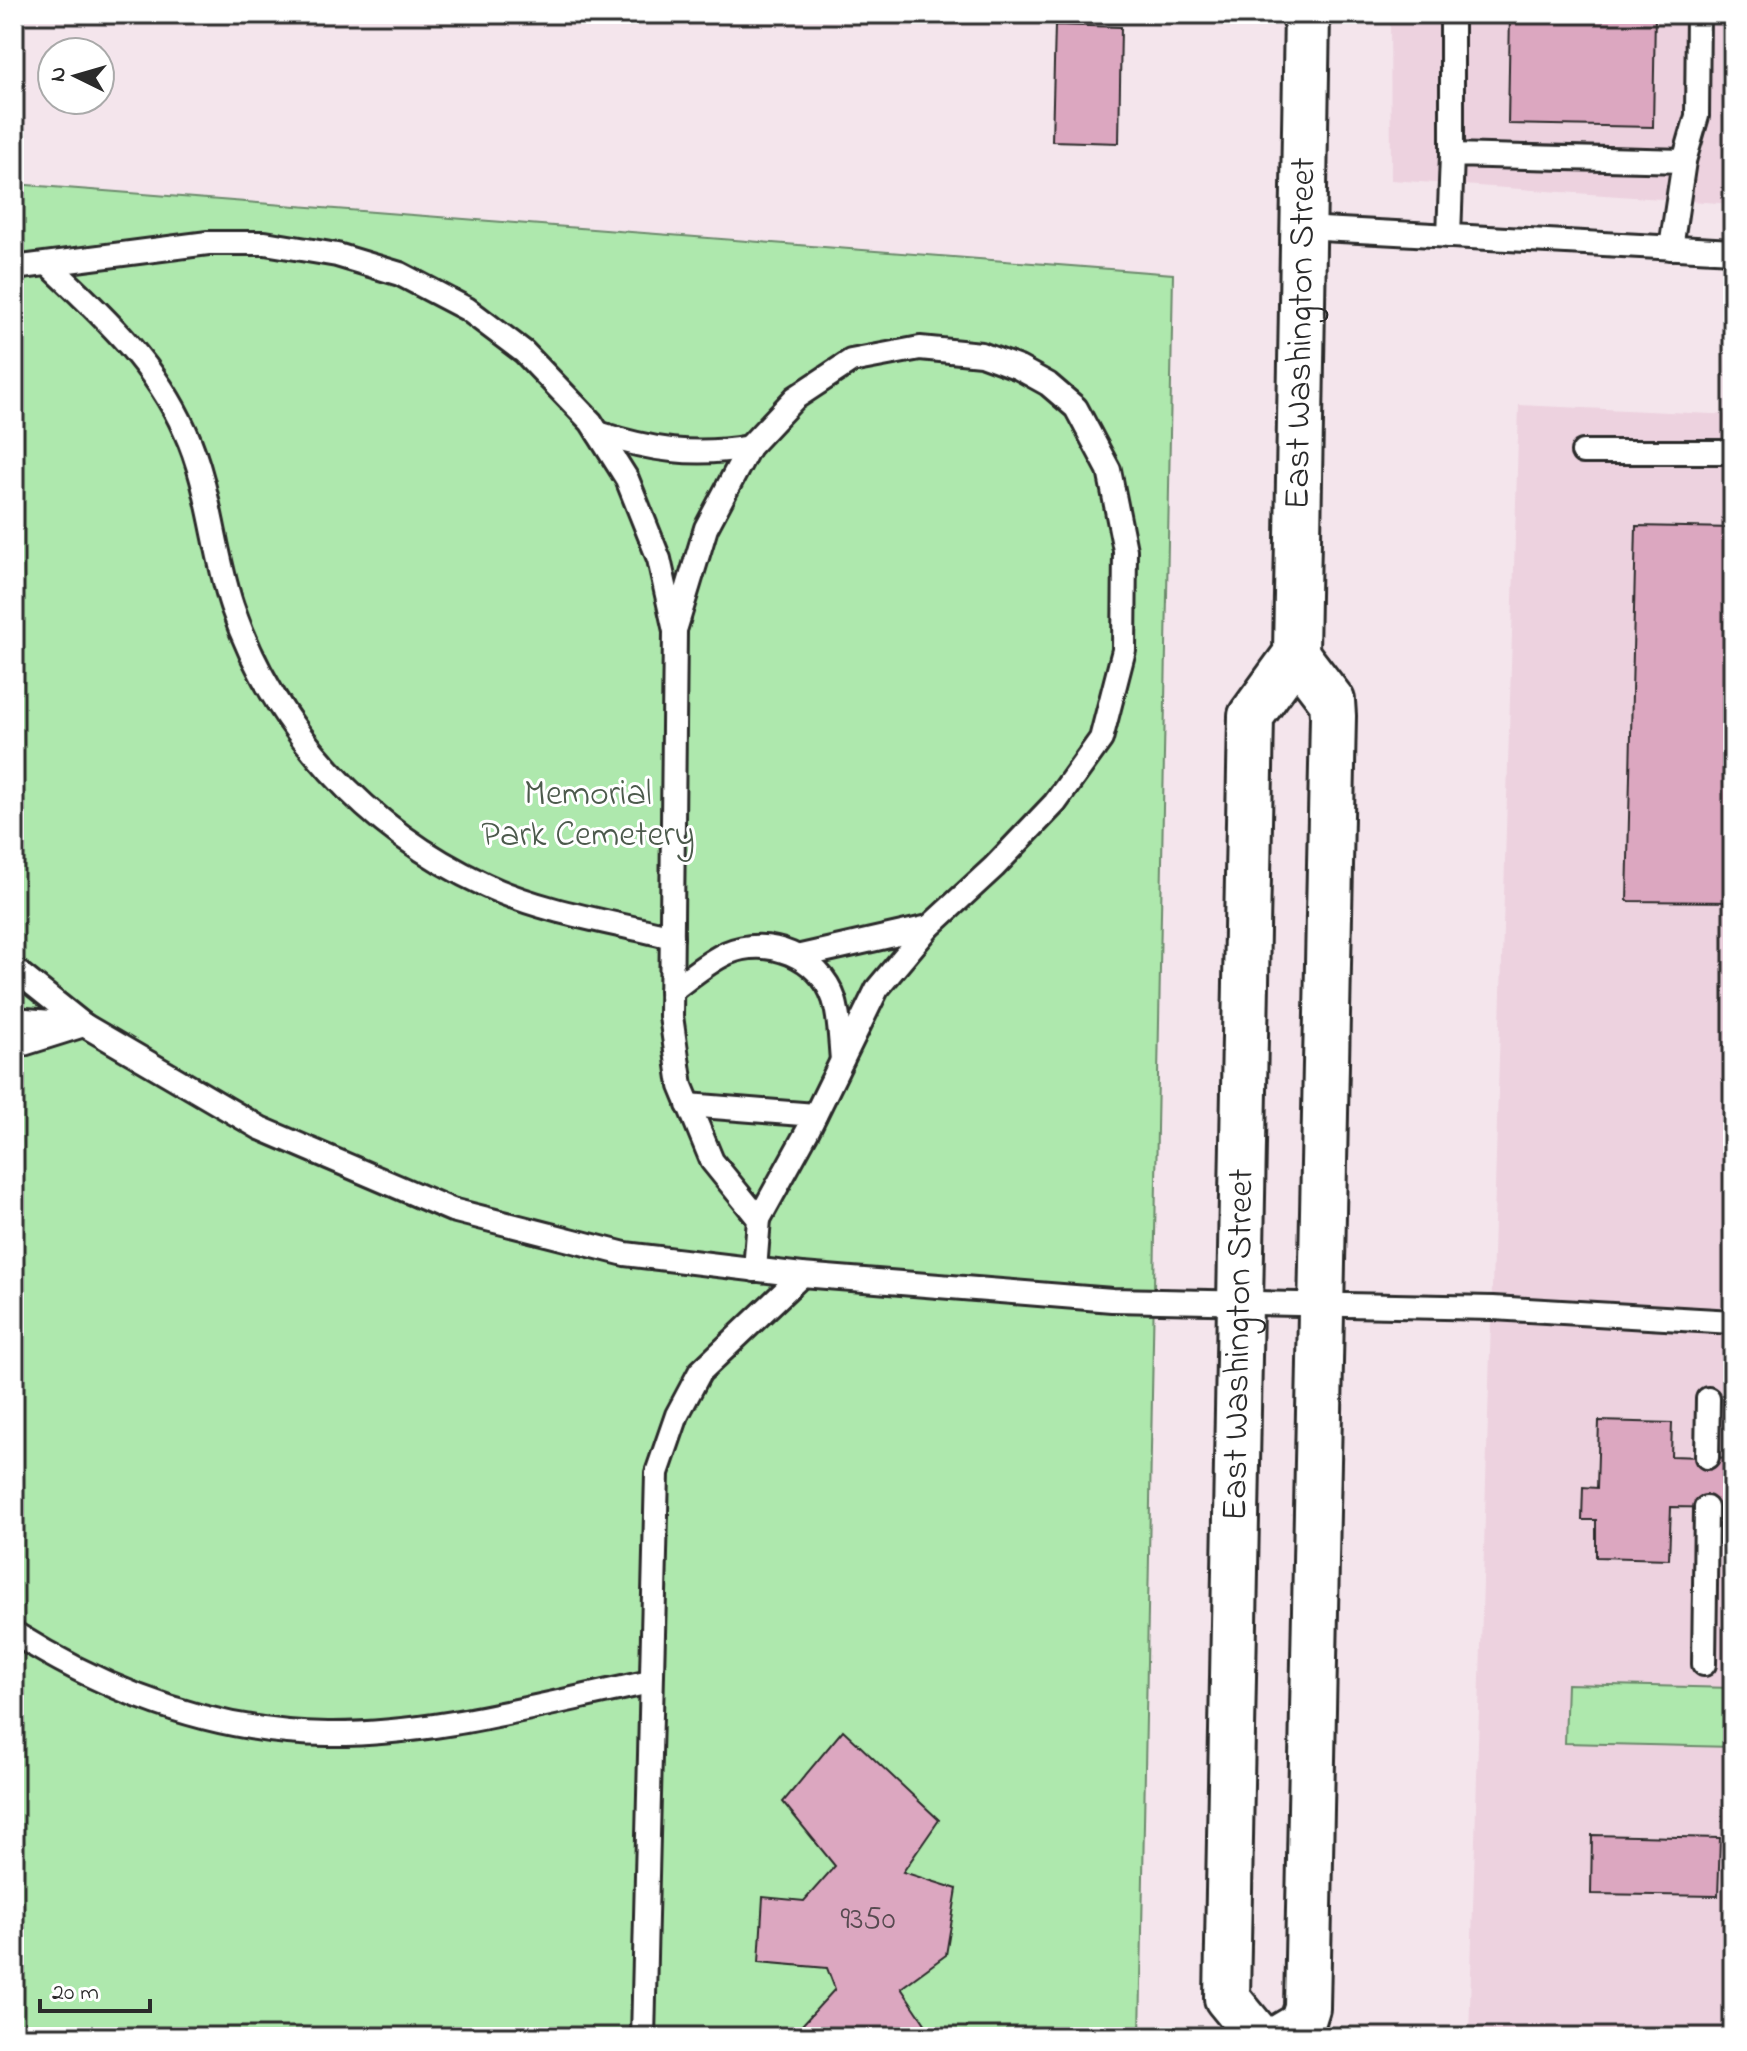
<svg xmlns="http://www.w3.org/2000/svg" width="1747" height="2051" viewBox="0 0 1747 2051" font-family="'Indie Flower',sans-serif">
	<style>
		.built { fill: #edd2df }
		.green { fill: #aee8ad; stroke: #6c8a6c; stroke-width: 2 }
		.building { fill: #dca7c0; stroke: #2b2b2b; stroke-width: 2 }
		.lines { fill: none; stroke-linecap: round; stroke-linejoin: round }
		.lane-casing { stroke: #2b2b2b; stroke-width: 28 }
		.primary-casing { stroke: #2b2b2b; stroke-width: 50 }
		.lane { stroke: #fff; stroke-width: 22 }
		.primary { stroke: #fff; stroke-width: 44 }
		.labels { text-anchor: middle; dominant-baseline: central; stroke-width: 6; stroke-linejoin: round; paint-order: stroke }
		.number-label { font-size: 32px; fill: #574a50 }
		.street-label { font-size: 36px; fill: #2b2b2b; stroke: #fff }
		.park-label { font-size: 36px; fill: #4c5a4c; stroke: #fff }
	</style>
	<rect width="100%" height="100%" fill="#f4e5ec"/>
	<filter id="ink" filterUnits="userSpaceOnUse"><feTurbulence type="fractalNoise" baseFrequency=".0125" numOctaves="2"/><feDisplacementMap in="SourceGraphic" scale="16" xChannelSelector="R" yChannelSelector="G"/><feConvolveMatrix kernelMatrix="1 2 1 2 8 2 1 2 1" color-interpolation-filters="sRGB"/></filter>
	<g filter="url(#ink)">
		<g class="built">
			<polygon points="1390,14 1733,14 1733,204 1391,180"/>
			<polygon points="1519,405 1733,415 1733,2037 1469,2037"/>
		</g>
		<g class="green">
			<polygon points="14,184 1173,274 1140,2037 14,2037"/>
			<polygon points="1567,1684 1733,1688 1733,1747 1565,1743"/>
		</g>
		<g class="building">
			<polygon points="1510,14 1655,14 1653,127 1508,124"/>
			<polygon points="1055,25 1121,27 1119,143 1052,141"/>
			<polygon points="1636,526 1733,528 1733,902 1627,901"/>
			<polygon points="1599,1421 1672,1423 1671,1456 1733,1458 1733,1508 1671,1507 1669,1559 1596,1557 1596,1520 1582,1520 1583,1487 1597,1488"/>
			<polygon points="843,1730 939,1820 903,1872 957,1889 946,1955 901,1988 934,2037 791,2037 835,1989 827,1968 759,1962 763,1897 804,1901 835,1866 783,1802"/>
			<polygon points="1592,1835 1720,1838 1718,1896 1591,1894"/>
		</g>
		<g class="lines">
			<defs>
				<g id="lane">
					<polyline points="1452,14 1452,155"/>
					<polyline points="1684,161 1697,116 1698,14"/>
					<polyline points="1303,228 1733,251"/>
					<polyline points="1449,236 1452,155 1684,161 1671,248"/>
					<path d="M48,264c53,50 107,99 137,167 25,54 28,118 47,175 41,122 136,225 253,279 57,27 126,37 187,52"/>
					<polyline points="14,268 208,243 265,243 337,255 400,274 467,309 524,352 591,422 627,479 659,559 675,631 671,1016 681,1086 712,1161 759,1219 755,1270"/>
					<path d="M598,433c52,17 96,24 151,14"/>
					<polyline points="1583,452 1733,452"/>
					<polyline points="676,627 706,528 749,447 795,398 851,361 920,348 981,354 1019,368 1048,384 1076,408 1109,470 1125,550 1124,650 1101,739 1055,803 994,867 929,927 877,989 807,1132 759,1219"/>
					<polyline points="801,956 929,927"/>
					<polyline points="14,969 84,1025 260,1128 452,1210 625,1254 802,1275 1112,1300 1493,1308 1733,1322"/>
					<path d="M671,991c18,-13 36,-29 56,-38 41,-18 93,4 107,46 6,18 6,41 8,61"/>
					<polyline points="14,1019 75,1024"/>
					<polyline points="14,1047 84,1025"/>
					<polyline points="688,1105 815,1115"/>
					<polyline points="1707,1457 1708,1399"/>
					<path d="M14,1633c94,59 201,100 314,101 108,1 218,-31 323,-52"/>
					<polyline points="1704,1664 1706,1508"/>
					<polyline points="643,2037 657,1473 677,1415 700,1372 802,1275"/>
				</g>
				<g id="primary">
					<path id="s1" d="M1259,2037l-32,-39 24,-1282 45,-62 11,-640"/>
					<polyline points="1280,2037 1302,2024 1307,2008 1333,716 1332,701 1296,654"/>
				</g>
			</defs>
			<use href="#lane" class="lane-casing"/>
			<use href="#primary" class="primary-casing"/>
			<use href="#lane" class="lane"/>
			<use href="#primary" class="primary"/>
		</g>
	</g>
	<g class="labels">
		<g class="number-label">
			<text x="868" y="1920">9350</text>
		</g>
		<g class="street-label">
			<text stroke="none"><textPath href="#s1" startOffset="1730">East Washington Street</textPath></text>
			<text stroke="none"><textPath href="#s1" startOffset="704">East Washington Street</textPath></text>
		</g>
		<g class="park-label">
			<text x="588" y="795">Memorial<tspan x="588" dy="41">Park Cemetery</tspan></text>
		</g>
	</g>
	<rect width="1747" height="2051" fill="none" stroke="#fff" stroke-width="48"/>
	<rect x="24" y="24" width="1699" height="2003" fill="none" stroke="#2b2b2b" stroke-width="3" filter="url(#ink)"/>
	<g transform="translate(76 76) rotate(275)"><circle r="38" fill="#ffffff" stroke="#aaaaaa" stroke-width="2"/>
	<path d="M0-6L14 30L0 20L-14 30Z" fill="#2b2b2b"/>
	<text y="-12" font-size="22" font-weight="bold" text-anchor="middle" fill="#2b2b2b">N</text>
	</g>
	<path d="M40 1999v12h110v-12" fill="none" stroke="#2b2b2b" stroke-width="4"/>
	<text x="52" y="1999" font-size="24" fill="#2b2b2b" stroke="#ffffff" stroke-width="6" paint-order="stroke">20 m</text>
</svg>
